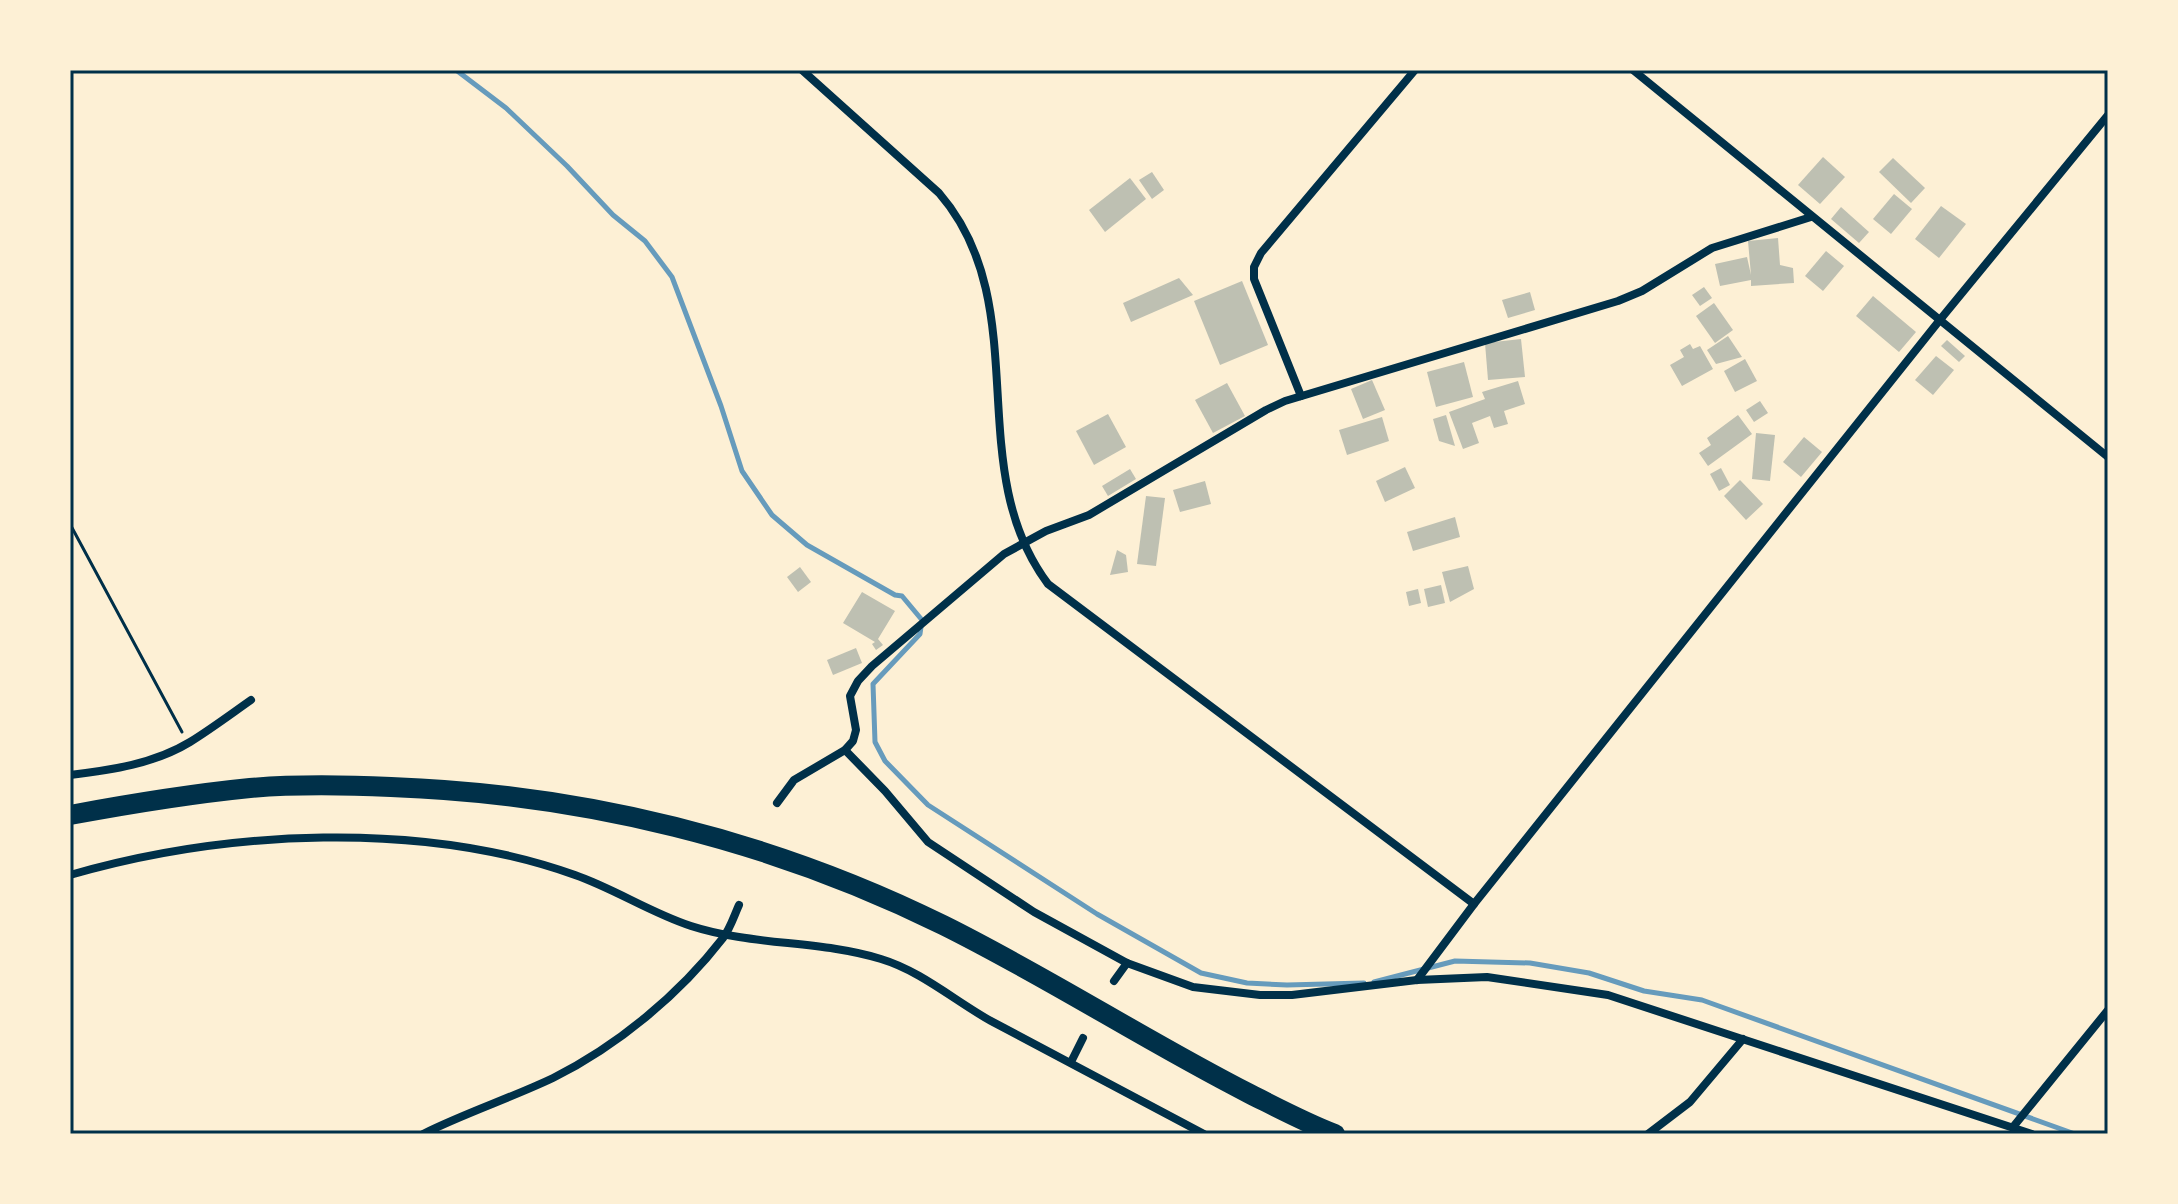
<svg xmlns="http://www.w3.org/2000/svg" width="2178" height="1204" viewBox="0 0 2178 1204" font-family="'Public Sans',sans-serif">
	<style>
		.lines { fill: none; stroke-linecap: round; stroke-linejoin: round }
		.stream { stroke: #669bbc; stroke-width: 5 }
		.building { fill: #bec0b2 }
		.path { stroke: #003049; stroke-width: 3 }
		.minor { stroke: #003049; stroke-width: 8 }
		.motorway { stroke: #003049; stroke-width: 20 }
		.neatline { fill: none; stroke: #003049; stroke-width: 3 }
	</style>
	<rect width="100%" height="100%" fill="#fdf0d5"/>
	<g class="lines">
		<g class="stream">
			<polyline points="456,70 506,108 567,166 613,215 645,241 672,277 721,406 742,471 772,515 807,545 895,595 902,596 922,620 920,634 873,684 875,742 885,761 928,805 1097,914 1201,973 1247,983 1287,985 1364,983"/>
			<polyline points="1374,982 1455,961 1530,963 1589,973 1644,991 1702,1000 2075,1134"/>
		</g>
	</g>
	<g class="building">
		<polygon points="1823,157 1845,177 1820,204 1798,185"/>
		<polygon points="1893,158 1925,188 1911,203 1879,172"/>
		<polygon points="1152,172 1164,190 1152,199 1139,180"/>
		<polygon points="1130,178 1146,199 1105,232 1089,210"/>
		<polygon points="1894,194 1912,209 1891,234 1873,219"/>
		<polygon points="1941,206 1966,224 1939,258 1915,239"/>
		<polygon points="1841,207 1869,232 1859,243 1831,219"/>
		<polygon points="1778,238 1780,265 1793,268 1794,283 1751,286 1751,280 1720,286 1715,264 1747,257 1751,275 1748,241"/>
		<polygon points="1826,251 1844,266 1823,291 1805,276"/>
		<polygon points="1179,278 1193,295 1131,322 1123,303"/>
		<polygon points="1242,281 1268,345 1220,365 1194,301"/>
		<polygon points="1704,287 1712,298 1700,306 1692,295"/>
		<polygon points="1530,292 1535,310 1508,318 1502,300"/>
		<polygon points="1873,296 1916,332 1899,352 1856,316"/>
		<polygon points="1714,303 1733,330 1715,343 1696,316"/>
		<polygon points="1728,336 1742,357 1716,364 1707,350"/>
		<polygon points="1521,339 1525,377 1488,380 1485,343"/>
		<polygon points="1947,340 1965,356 1959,362 1941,346"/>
		<polygon points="1690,344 1693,349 1700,346 1713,369 1682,386 1670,365 1684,357 1680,350"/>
		<polygon points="1936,356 1954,370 1933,395 1915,380"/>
		<polygon points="1745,359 1757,381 1735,392 1724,371"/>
		<polygon points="1464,362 1473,397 1436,407 1427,372"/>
		<polygon points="1372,380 1385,410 1363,419 1351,389"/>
		<polygon points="1518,381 1525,404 1504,411 1508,424 1494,428 1490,416 1472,423 1479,443 1463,449 1449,412 1485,399 1482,392"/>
		<polygon points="1227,383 1245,416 1213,433 1195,400"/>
		<polygon points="1760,401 1768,413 1754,422 1746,410"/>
		<polygon points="1108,414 1126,447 1094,465 1076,431"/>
		<polygon points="1446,415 1455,446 1439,441 1433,419"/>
		<polygon points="1738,415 1752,434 1708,466 1699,453 1711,445 1707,438"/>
		<polygon points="1382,417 1389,441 1347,455 1339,430"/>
		<polygon points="1756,433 1775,435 1770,481 1752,479"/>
		<polygon points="1804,437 1822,452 1801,477 1783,462"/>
		<polygon points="1405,467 1415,488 1385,502 1376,481"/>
		<polygon points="1721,468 1730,485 1719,491 1710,474"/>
		<polygon points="1130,469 1136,479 1108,496 1102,486"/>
		<polygon points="1740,480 1763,504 1746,520 1724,496"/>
		<polygon points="1205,481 1211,504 1180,512 1173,490"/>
		<polygon points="1146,496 1165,498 1156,566 1137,564"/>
		<polygon points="1455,517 1460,537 1413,551 1407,532"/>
		<polygon points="1117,550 1126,555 1128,572 1110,575"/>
		<polygon points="1468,566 1474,589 1450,602 1442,572"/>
		<polygon points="800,567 811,582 798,592 787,577"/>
		<polygon points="1441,585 1445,603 1428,607 1424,589"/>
		<polygon points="1418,589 1421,603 1409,606 1406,592"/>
		<polygon points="862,592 895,611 878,639 883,645 876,650 872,644 875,642 843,623"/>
		<polygon points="856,648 862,663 833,675 827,660"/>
	</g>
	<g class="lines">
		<polyline class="path" points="70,524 182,732"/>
		<g class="minor">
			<path d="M802,70l137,123c98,113 21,274 109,391l426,320"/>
			<polyline points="1633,70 2108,457"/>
			<polyline points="1301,396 1254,279 1254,267 1261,253 1415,70"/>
			<polyline points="845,750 885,791 928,842 1034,912 1127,963 1193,987 1260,995 1292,995 1417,980 1487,977 1608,995 2032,1134"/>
			<path d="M70,775c41,-5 84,-11 120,-33 21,-13 41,-28 61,-42"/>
			<polyline points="777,803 794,780 845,750 853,741 856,730 850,696 858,681 872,666 1004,554 1046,531 1089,515 1266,410 1285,401 1618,301 1642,291 1712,248 1811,217"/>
			<path d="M70,875c156,-45 351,-55 505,0 40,14 76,38 116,51 62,20 128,14 190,33 40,12 74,42 110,62 71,38 142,75 213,113"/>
			<polyline points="1417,980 1474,904 1939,321 2108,115"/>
			<polyline points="1114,981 1127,963"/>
			<polyline points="1071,1062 1083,1038"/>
			<polyline points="2013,1127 2108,1010"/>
			<path d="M423,1134c42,-21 88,-36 130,-56 64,-32 126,-83 170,-140 7,-9 11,-22 16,-33"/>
			<polyline points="1648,1134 1690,1102 1743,1039"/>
		</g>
		<path class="motorway" d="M70,815c59,-11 120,-21 180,-27 47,-4 95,-3 141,-1 192,7 380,53 552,138 105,52 203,116 307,169 28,14 56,29 85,40"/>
	</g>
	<rect width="2178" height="1204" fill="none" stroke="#fdf0d5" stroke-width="144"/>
	<rect x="72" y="72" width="2034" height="1060" class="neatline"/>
</svg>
